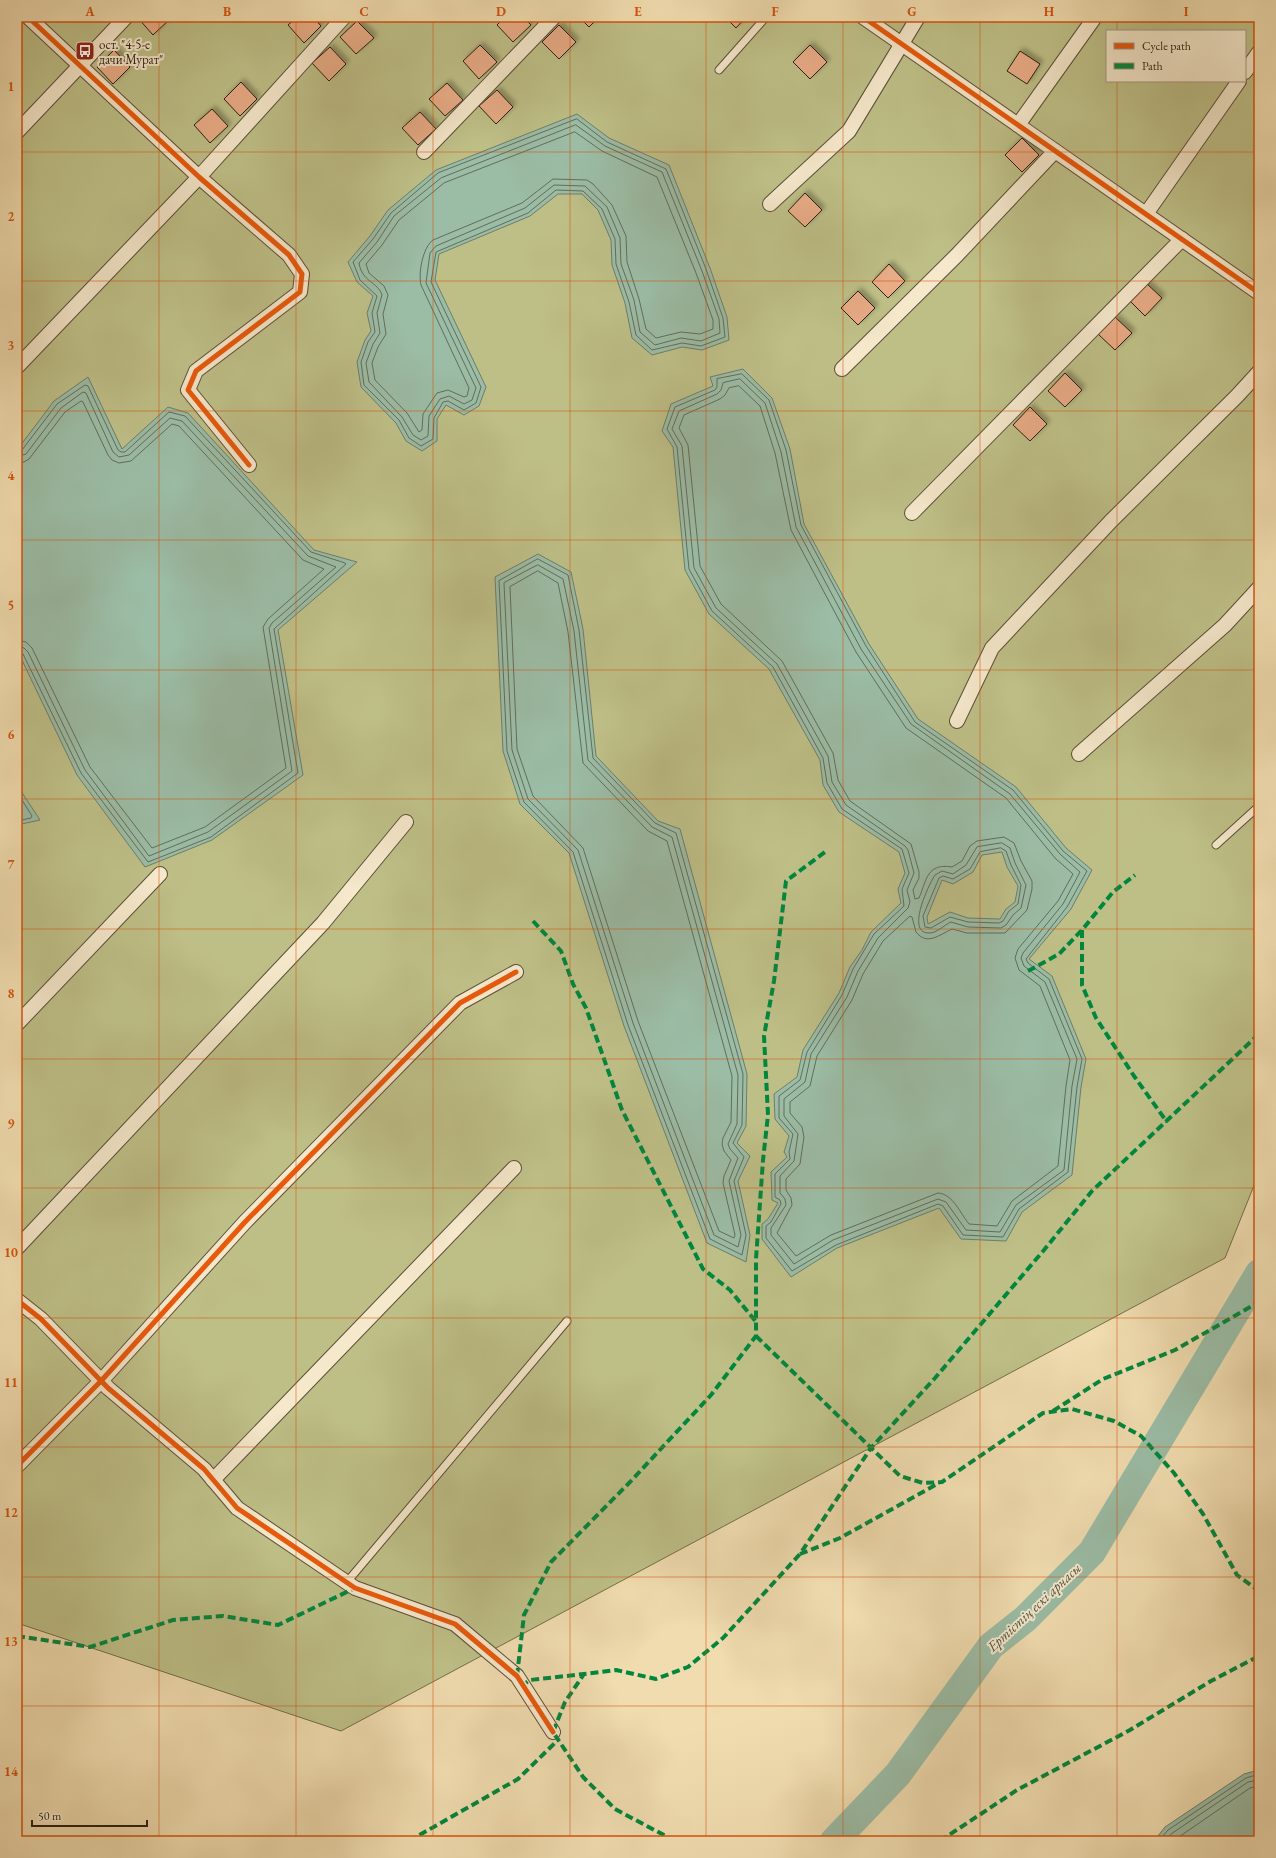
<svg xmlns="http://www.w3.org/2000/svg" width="1276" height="1858" viewBox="0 0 1276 1858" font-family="'EB Garamond',serif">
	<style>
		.green { fill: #bebf87; stroke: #746e4c; fill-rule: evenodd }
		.water { fill: #9bbca5; stroke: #6e7d6a; fill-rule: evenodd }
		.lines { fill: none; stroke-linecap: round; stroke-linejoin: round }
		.shore { stroke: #626d5c; stroke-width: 1 }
		.river { stroke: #9bbca5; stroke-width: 28 }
		.building { fill: #e8ac86; stroke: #2a1e12; filter: url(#shadow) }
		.service-casing { stroke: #5c4e39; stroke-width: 9 }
		.minor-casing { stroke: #5c4e39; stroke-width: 16 }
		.service { stroke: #f5e8cb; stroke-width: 7 }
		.minor { stroke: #f5e8cb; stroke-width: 14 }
		.quiet { stroke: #00873e; stroke-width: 4; stroke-dasharray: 8 4; stroke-linecap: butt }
		.cycleway-casing { stroke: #f5e8cb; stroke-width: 8 }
		.cycleway { stroke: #e8590c; stroke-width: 5 }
		.grid { fill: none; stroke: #d5530d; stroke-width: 1; stroke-opacity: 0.55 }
		.labels { text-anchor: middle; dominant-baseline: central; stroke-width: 4; stroke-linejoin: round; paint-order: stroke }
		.poi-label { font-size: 13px; fill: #2a1e12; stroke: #f5e8cb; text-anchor: start }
		.water-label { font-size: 14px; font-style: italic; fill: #4c4d3e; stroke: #f5e8cb }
		.neatline { fill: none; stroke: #d5530d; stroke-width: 1.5 }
		.grid-label { font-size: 13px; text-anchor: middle; font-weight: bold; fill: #d5530d }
	</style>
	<defs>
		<filter id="shadow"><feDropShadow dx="3.5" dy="-3.5" stdDeviation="2" flood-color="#0004"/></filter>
	</defs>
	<rect width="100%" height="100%" fill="#f0dcaf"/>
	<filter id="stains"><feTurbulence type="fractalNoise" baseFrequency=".005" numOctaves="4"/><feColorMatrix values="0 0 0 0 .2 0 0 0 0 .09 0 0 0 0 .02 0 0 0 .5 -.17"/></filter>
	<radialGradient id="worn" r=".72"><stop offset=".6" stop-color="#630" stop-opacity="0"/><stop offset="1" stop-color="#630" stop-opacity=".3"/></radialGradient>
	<path class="green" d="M17,17h1242v1156l-34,85 -884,473 -324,-108zM1107,31h138v50h-138z"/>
	<g class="water">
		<polygon points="577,114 609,138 669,165 710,268 727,317 729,340 702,350 682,347 652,355 632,338 625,303 612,265 611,240 598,210 582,194 558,194 530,216 439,254 435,280 486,387 479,406 464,415 446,405 437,419 437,441 422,451 406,441 396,423 361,387 357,362 365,340 371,331 367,313 373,296 357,282 348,262 370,236 388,210 436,170"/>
		<path d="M743,369l29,29 18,51 14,75 65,120 49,75 98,68 50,61 26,22 -21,39 -42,50 23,17 34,83 -5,28 -9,88 -50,37 -16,29 -45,-2 -22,-31 -102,40 -46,29 -29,-38v-15l6,-5 10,-16 -6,-3 -1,-28 16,-15 -3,-5 5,-16 -14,-17 -1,-25 23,-17 6,-27 36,-57 11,-26 12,-17 9,-18 30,-29 -3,-14 7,-16 -6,-21 -60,-40 -16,-27 -3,-25 -51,-91 -60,-55 -24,-44 -12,-123 -11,-16 9,-27 42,-18 -3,-9zM1002,852l5,15 11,19 -3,16 -9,7 -6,10 -32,-1 -18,-6 -22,12 -1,-7 15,-37 11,4 20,-12 9,-17z"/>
		<polygon points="88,377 122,449 168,407 188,413 314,550 357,562 278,630 303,775 212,840 145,867 77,775 20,656 17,655 17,450 54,401"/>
		<polygon points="538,554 571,572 583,629 596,756 658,821 680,829 747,1074 746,1126 737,1143 750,1156 738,1181 750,1235 746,1262 707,1243 624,1026 569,853 520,804 503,751 495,577"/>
		<polygon points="17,785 40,820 17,825"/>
		<polygon points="1259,1770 1258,1841 1154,1841 1165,1827 1244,1774"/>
	</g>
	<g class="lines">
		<g class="shore">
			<polygon points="577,119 607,142 666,169 706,269 723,318 725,337 701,346 682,343 652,350 636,335 629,302 616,264 615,239 602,209 583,191 556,190 528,213 436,252 431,282 481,387 476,403 464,410 448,401 443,402 434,418 433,439 421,446 409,438 399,420 364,385 361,362 368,342 375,332 372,313 377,296 360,280 353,262 373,239 391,213 438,173"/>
			<path d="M576,125l29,21 57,26 40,99 17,48 1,14 -19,8 -20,-3 -26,7 -15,-13 -6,-32 -13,-36 -1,-26 -13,-31 -22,-21 -31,-1 -29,23 -89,38 -6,7 -4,30 50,105 -4,12 -8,4 -15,-8 -9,3 -11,17 -1,20 -7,4 -8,-5 -11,-18 -33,-35 -3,-19 7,-19 7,-11 -3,-20 5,-18c-4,-13 -20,-13 -23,-32l18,-21 17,-26 47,-38z"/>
			<path d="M575,132l27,19 55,26 39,96 17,47v9l-13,5 -19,-2 -25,6 -10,-9 -7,-30 -12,-37 -1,-26 -14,-31 -19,-21 -6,-4 -34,-1 -31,24 -89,37c-10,7 -15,33 -12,45l48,103 -2,8 -3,1 -16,-7 -11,3 -14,21 -1,16 -3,2 -12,-19 -32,-33 -3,-17 6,-16 8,-13 -3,-20 5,-19 -4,-9 -15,-13 -3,-9 16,-19 17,-25 45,-37z"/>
			<polygon points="742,374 769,400 786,450 801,525 866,646 915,722 1013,790 1063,851 1087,871 1067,907 1026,959 1028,963 1049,979 1082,1059 1077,1087 1068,1172 1019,1209 1003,1237 963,1235 943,1206 938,1204 836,1245 792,1271 766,1238 766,1226 771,1222 781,1204 780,1200 775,1197 775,1174 790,1159 789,1152 793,1134 779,1118 779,1096 800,1080 807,1052 842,995 853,969 874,934 904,906 902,889 909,873 902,849 842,809 827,783 823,758 773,667 712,611 689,569 677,447 667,429 675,407 715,390 717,387 717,379"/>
			<polygon points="740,379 765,403 781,452 796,527 861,649 911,724 1010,794 1060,854 1080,872 1063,904 1023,953 1021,958 1024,966 1045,982 1077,1059 1072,1086 1064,1170 1016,1205 1000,1232 966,1230 946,1202 938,1199 833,1240 794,1264 771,1235 771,1228 786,1205 785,1199 780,1193 780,1176 794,1161 798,1134 784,1116 784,1099 805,1082 811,1054 847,997 858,971 878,938 908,908 910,902 907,890 914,873 908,850 905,846 846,805 832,782 828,756 777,664 716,608 694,568 682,446 672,429 679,411 717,394 721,390 723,383"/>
			<path d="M739,386l21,20 15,47 16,77 65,122 50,76 100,70 49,60 18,16 -15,27 -40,48 -3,9 4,12 21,16 30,74 -4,26 -8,80 -46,35 -15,25 -28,-2c-9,-11 -16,-30 -31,-31l-107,42 -35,21 -19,-23 15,-28 -1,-7 -5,-8v-11l14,-15 4,-27 -2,-10 -12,-14v-11l20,-16 7,-30 35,-56 11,-26 20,-33 27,-25 2,1 4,15c11,14 23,3 36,-3l15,4h38l22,-23 5,-21v-8l-11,-20 -7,-18 -10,-6 -27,4 -7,5 -8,15 -10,6c-25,-4 -25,12 -33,31l-4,1 -2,-9 6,-12v-6l-8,-28 -61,-43 -12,-21 -5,-27 -51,-92 -61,-57 -21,-38 -12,-121 -9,-17 5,-13 36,-16 5,-4 4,-7z"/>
			<polyline points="17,452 22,450 57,404 85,385 88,386 118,450 121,452 125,452 169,412 185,416 311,552 345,563 346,564 274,629 298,773 211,837 148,862 81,773 23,654 17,651"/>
			<polyline points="17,457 26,454 61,408 83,392 86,393 113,452 119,457 129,455 170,418 182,421 308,556 336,567 272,623 269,628 292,771 208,832 149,856 85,770 28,652 24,648 17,646"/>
			<polyline points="17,463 24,462 29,459 65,412 81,401 83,402 108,455 112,460 119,463 131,461 172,424 179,426 303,560 324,569 268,619 263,627 286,768 205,827 152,848 90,767 32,648 26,642 17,640"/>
			<polygon points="538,559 568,575 579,630 593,758 655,823 676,833 743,1074 742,1125 733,1143 744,1157 734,1181 746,1235 742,1255 710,1239 628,1025 573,852 524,802 507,751 499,581"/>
			<polygon points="538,565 563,579 574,631 588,760 652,827 672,837 738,1075 737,1124 728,1144 730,1149 738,1158 729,1181 741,1235 738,1247 714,1235 633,1023 578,850 528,799 512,750 504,583"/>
			<polygon points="538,571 558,583 568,632 583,763 648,831 667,841 732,1076 731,1122 723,1138 722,1144 724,1151 731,1160 724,1176 723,1183 735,1235 734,1238 719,1231 638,1021 583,848 533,796 517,749 510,587"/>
			<polyline points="17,792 32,816 31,818 17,821"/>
			<path d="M1002,843l8,5 5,15 11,22 -5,23 -8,7 -7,10 -5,3 -33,-1 -17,-5c-7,3 -15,12 -23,11 -22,-1 1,-49 7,-58l7,-4 11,3 13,-9 11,-18z"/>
			<polygon points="1001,848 1006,851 1011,865 1021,885 1018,904 1009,911 1003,921 999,923 968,922 950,917 931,928 925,927 923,916 939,878 943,876 953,879 970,869 980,852"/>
			<polyline points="1159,1841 1168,1830 1246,1778 1259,1774"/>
			<polyline points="1165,1841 1171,1834 1248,1782 1259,1780"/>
			<polyline points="1173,1841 1250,1788 1259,1786"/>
		</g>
		<polyline class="river" points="834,1841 898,1774 991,1646 1025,1619 1092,1552 1259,1273"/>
	</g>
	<g class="building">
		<polygon points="137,17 170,17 171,18 153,35"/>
		<polygon points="297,17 313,17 321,26 304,43 288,25"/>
		<polygon points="505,17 523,17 531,25 513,42 497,25"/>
		<polygon points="579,17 599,17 589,27"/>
		<polygon points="725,17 746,17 736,28"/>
		<polygon points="357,21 374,38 356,54 340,37"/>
		<polygon points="559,25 576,42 559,59 542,42"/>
		<polygon points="480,45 497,62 479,79 463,61"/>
		<polygon points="810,45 827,62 810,79 793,62"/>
		<polygon points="330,47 346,64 329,81 312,63"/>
		<polygon points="114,50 130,67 113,84 97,67"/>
		<polygon points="1020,51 1040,64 1027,84 1007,71"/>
		<polygon points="241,82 257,99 240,116 224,99"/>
		<polygon points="447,83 463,100 445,116 429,99"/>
		<polygon points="497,90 513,107 496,124 479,106"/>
		<polygon points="212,109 228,126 210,143 194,125"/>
		<polygon points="420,112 436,129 418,145 402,128"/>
		<polygon points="1022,138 1039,155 1022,172 1005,155"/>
		<polygon points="805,193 822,210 805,227 788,211"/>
		<polygon points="889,264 905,281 888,298 872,282"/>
		<polygon points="1145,282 1162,298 1145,316 1128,299"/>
		<polygon points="858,291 875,308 858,325 841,308"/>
		<polygon points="1115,317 1132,333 1115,350 1098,334"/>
		<polygon points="1065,373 1082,390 1065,407 1048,391"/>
		<polygon points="1030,407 1047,424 1030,441 1013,425"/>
	</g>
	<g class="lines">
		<defs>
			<g id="service">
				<polyline points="719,70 766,17"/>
				<polyline points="1216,845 1259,806"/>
				<polyline points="347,1582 567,1321"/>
			</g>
			<g id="minor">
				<polyline points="28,17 199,177 289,255 302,274 300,292 196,371 188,390 249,465"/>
				<polyline points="863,17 1259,293"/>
				<polyline points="1245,72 1259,52"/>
				<polyline points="1018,125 1095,17"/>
				<polyline points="17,132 126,17"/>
				<polyline points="424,152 554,17"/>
				<polyline points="770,204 849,131 918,17"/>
				<polyline points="1146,214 1239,81"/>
				<polyline points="17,367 199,177 344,17"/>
				<polyline points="842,369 957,255 1055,151"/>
				<polyline points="912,513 1182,239"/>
				<polyline points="957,721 992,648 1111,521 1237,396 1259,372"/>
				<polyline points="1079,754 1225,625 1259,588"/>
				<polyline points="17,1024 160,874"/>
				<polyline points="17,1248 323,923 406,822"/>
				<polyline points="17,1300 41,1319 108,1388 204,1469 237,1508 355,1588 455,1624 517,1676 553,1732"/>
				<polyline points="17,1466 101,1381 245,1222 460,1003 516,972"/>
				<polyline points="213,1480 514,1168"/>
			</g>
		</defs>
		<use href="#service" class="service-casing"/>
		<use href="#minor" class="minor-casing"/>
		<use href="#service" class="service"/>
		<use href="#minor" class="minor"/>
		<g class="quiet">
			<polyline points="533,921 561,951 573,984 586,1008 622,1110 703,1269 730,1290 757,1323"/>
			<polyline points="1082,930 1082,985 1096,1018 1134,1076 1167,1122"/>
			<polyline points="1028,971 1059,954 1082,930 1113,892 1135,875"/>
			<polyline points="756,1336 900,1476 923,1483 942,1482 1043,1413 1072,1409 1114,1421 1141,1436 1174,1473 1203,1514 1237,1575 1259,1591"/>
			<polyline points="1053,1411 1103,1379 1175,1350 1259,1302"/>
			<polyline points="800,1554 840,1538 939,1483"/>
			<polyline points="17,1636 90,1647 173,1620 223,1616 278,1625 355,1588"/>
			<polyline points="517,1676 524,1615 551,1562 630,1482 711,1395 756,1336 756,1259 763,1160 768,1115 764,1036 774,981 786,881 825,852"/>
			<polyline points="521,1686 530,1680 584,1674"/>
			<polyline points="409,1841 518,1779 558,1740"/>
			<polyline points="675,1841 615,1809 583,1777 553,1732 565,1702 584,1674 616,1670 656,1679 688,1667 723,1638 800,1554 871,1448 935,1378 1044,1250 1092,1191 1259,1034"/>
			<polyline points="940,1841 1017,1790 1130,1730 1211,1681 1259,1656"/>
		</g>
		<defs>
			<g id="cycleway">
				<polyline points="28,17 199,177 289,255 302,274 300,292 196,371 188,390 249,465"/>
				<polyline points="863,17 1259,293"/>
				<polyline points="17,1300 41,1319 108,1388 204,1469 237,1508 355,1588 455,1624 517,1676 553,1732"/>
				<polyline points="17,1466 101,1381 245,1222 460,1003 516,972"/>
			</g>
		</defs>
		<use href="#cycleway" class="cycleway-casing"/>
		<use href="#cycleway" class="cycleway"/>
	</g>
	<path class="grid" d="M159,17v1824M296,17v1824M433,17v1824M570,17v1824M706,17v1824M843,17v1824M980,17v1824M1117,17v14M1117,81v1760M17,152h1242M17,281h1242M17,411h1242M17,540h1242M17,670h1242M17,799h1242M17,929h1242M17,1059h1242M17,1188h1242M17,1318h1242M17,1447h1242M17,1577h1242M17,1706h1242"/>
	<defs>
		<symbol id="bus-square" viewBox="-11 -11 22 22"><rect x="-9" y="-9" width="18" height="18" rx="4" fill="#8f2418" stroke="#f5e8cb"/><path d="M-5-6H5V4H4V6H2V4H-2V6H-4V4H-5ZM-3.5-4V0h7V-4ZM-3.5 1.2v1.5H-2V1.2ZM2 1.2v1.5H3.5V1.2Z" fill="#fff"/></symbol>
	</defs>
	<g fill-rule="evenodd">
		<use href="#bus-square" x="74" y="40" width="22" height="22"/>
	</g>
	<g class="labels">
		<g class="poi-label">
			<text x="99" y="44">ост. "4-5-е<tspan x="99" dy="15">дачи Мурат"</tspan></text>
		</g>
		<g class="water-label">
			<text transform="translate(1034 1607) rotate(-43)">Ертістің ескі арнасы</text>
		</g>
	</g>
	<rect width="1276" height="1858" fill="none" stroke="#f0dcaf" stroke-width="44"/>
	<rect x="1106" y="30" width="140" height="52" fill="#f5e8cb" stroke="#a49781"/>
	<rect x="1114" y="43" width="20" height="6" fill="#e8590c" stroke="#a49781"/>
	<text x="1142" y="50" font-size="12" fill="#2a1e12">Cycle path</text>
	<rect x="1114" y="63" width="20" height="6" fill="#00873e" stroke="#a49781"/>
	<text x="1142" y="70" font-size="12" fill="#2a1e12">Path</text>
	<path d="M32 1820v6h115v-6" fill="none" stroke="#2a1e12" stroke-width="2"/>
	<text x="38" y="1820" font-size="12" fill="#2a1e12" stroke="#f5e8cb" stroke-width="3" paint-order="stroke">50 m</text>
	<rect x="22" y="22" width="1232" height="1814" class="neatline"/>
	<g class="grid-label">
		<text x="90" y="16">A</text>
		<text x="227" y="16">B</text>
		<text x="364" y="16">C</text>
		<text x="501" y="16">D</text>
		<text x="638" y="16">E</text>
		<text x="775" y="16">F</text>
		<text x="912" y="16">G</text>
		<text x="1049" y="16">H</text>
		<text x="1186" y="16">I</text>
		<text x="11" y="91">1</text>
		<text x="11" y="221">2</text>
		<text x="11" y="350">3</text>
		<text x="11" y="480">4</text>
		<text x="11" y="610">5</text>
		<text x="11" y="739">6</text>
		<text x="11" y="869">7</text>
		<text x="11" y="998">8</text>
		<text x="11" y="1128">9</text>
		<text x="11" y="1257">10</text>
		<text x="11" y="1387">11</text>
		<text x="11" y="1517">12</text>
		<text x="11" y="1646">13</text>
		<text x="11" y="1776">14</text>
	</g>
	<rect width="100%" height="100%" filter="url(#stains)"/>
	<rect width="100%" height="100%" fill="url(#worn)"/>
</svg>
